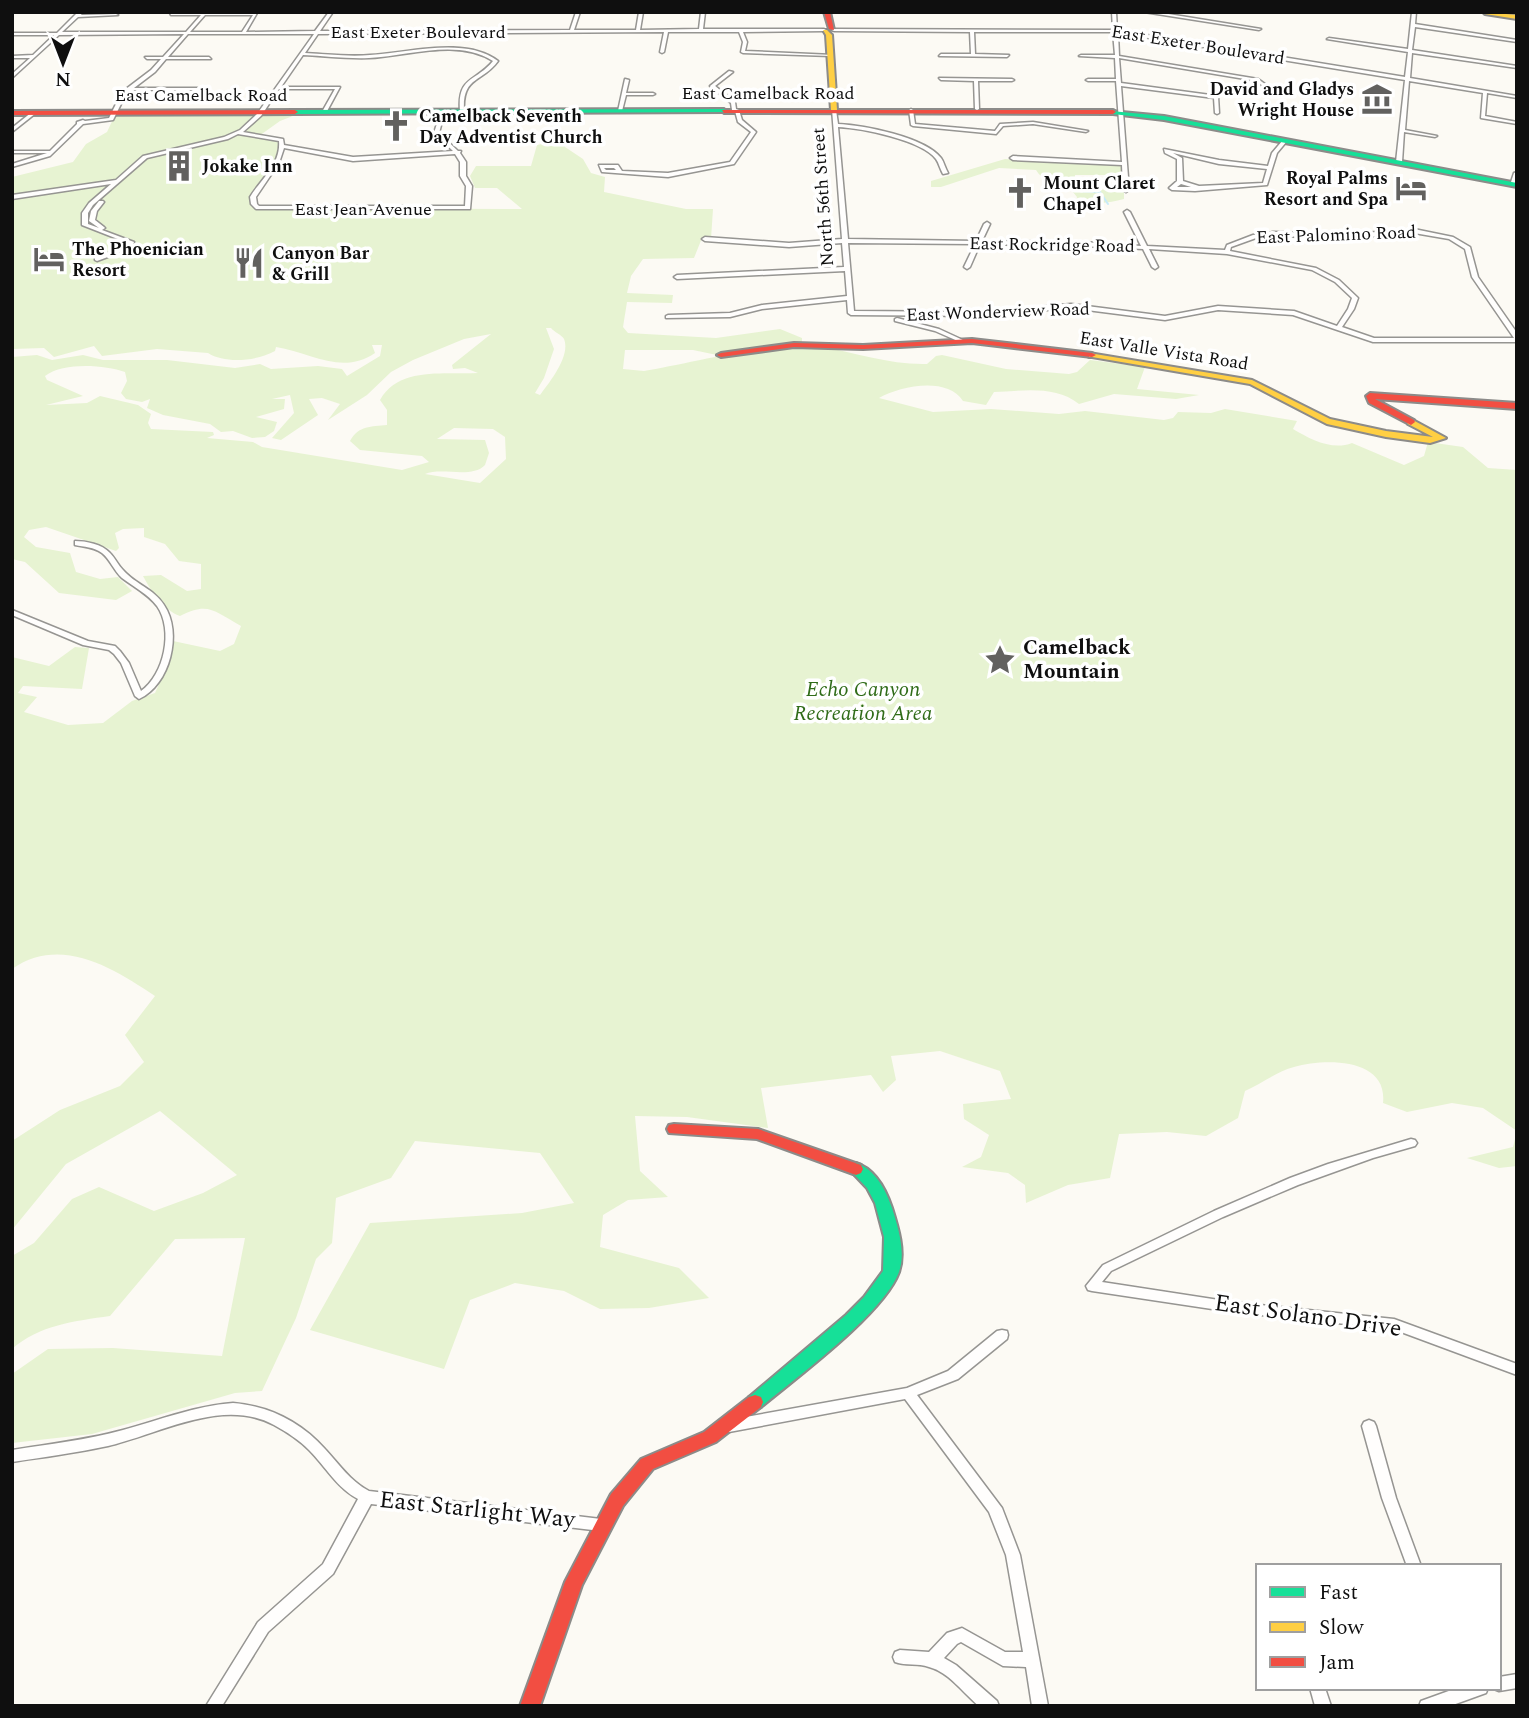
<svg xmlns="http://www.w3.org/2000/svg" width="1529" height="1718" viewBox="0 0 1529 1718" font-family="Spectral,serif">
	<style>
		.green { fill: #e7f3d2; fill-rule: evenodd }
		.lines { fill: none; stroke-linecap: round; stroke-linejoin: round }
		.stream { stroke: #c8ebf9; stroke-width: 2 }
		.street-casing { stroke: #969592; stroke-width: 3 }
		.fast-casing { stroke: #8c8b89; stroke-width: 4 }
		.slow-casing { stroke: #8c8b89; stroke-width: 4 }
		.jam-casing { stroke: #8c8b89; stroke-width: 4 }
		.street { fill: #fffefd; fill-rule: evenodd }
		.fast { fill: #16e098; fill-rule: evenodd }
		.slow { fill: #ffcf43; fill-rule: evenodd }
		.jam { fill: #f24e42; fill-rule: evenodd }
		.labels { text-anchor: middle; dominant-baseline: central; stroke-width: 7; stroke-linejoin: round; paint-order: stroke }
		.far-street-label { font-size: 18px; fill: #0f0f0f; stroke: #fff }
		.far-poi-label { font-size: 18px; font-weight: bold; fill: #0f0f0f; stroke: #fff; text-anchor: start }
		.poi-label { font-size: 21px; font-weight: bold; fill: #0f0f0f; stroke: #fff; text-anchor: start }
		.park-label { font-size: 21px; font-style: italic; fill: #306c19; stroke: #fff }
		.near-street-label { font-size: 24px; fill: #0f0f0f; stroke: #fff }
	</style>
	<rect width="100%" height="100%" fill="#fcfaf4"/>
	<g class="green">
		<path d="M298,114l-18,7 -21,15 18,4 3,7 -9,22 -17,20 -3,16 5,3 266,1 -25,-21h-22l-5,-12 6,-10h55l6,-21 29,-6 -1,8 18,12 8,14 14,4 -1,15 82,17h27l-2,30 -9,-1 -8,20 -51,1 -12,17 -4,17 46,2 -1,8 -45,-1 -4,25 5,6 88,5 64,-9 22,9v6l-85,11 -24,-5h-68l-2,19 21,2c44,-7 137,-32 177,-25 34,7 70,19 106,18l9,-8 6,-1 64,14 63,5 8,-2 13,-12 55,7 -8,22 62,6 -23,4 -62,-5 -35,10c-24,-19 -56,-13 -85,-12l-8,13 -23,-4c-16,-25 -63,-15 -84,-3l54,14 58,-3 68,5 26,-3 79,9 9,-2 5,-6 33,1 14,-4 72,12 -4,8c17,10 39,22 59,14l52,22 20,-9 4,-14 35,5 25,21 29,2v661l-34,-23 -31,-5 -45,9 -24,-9c5,-45 -57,-45 -89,-36 -16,4 -33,17 -49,24l-7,27 -32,18 -39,-4 -48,2 -9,44 -42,7 -42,18 -1,-18 -17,-12 -46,-6 19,-10 8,-22 -25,-16 -1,-15 48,-5 -11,-28 -60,-20 -49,5 5,24 -13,12 -12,-17 -110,13 7,40 -81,-11 -52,-1 5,55 28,26 -40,3 -25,15 -3,32 79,21 30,30 -60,10 -49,1 -36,-18 -49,-8 -45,17 -26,69 -134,-39 60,-107 152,-10 52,-10 -34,-50 -125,-12 -24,37 -55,20 -4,45 -16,16 -20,59 -34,73 -27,2 -143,41 -80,9v-69l36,-25 65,-1 109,8 23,-118 -70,1 -65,77c-35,5 -71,9 -98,33v-93l22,-13 38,-44 27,-12 55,24 49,-18 34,-18 -77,-64 -94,53 -54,66v-89l48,-31 60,-24 24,-24 -19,-27 30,-39c-42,-28 -94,-61 -143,-27v-312l37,9 26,-19 14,1 -7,41 -59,-3 -5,7 19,4 -13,15 44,13 35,-2 29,-22 23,-8 14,-31 4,-21 47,10 14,-7 7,-18c-26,-14 -32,-25 -61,-10 -17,-6 -29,-25 -37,-40l18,-1 26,16 14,-2v-25l-22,-3 -14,-17 -21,-7v-9l-21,1 -8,4 4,15 -3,3 -70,-24 -17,3 -5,7 12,10 34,6 6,19 24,7 18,-2 14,14 -16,9 -57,-7 -34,-31 -13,-3v-202l25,-2 15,5 31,-5 20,5h64l68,8 25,-4 11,5 47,-3 24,3 5,7 33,-20 2,-11h-10l3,8c-33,23 -65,-1 -99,-6l-1,4c-18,10 -50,13 -67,2l-51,-4 -55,7 -8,-10 -40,11 -10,-9 -32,1v-172l61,-15 13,-18 21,-12 8,-17zM546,328h5c3,4 11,7 13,11 7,17 -15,44 -24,56l-5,-2 9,-15 10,-29zM491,334l-39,31 1,4 12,-1 13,5c-32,2 -79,-7 -98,27l7,10v15c-16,2 -28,0 -37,16l10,9 62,6 7,6 -27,8 -140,-23 -9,-5 -46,-4 7,-3 -1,-3 -62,-3 -3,-6 3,-9 -13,-9 -38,-9 -13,7 -41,2 37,-9 -36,-16 -2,-4c19,-14 59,-11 80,-4l2,9 -6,12 5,6 16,3 8,-3 -3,9 16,7 47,9 11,8 12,-1 19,7 13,-1 9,-6 3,-9 -21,-5 28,-8 1,-10h-13l18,-4 4,18 -22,25 9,2 37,-25 -9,-16 13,-1 18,6 -12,16 39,-25 24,-23 22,-12 51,-21zM454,428l39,1 12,8 1,22 -26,24 -55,-9c17,-7 47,5 60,-9l4,-12 -4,-13 -48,-1z"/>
		<path d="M1005,159l111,6 5,1 2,15 -13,-1v-5h-35v11l4,3c-14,2 -36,-7 -43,-19l-37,-2 -58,19h-10v-6z"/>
		<path d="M1086,189l38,1v9c-17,5 -31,4 -49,6l2,-8 -4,-5z"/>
		<polygon points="1517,1131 1517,1166 1499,1168 1467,1158 1513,1147"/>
	</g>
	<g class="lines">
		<g class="stream">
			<polyline points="1044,179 1074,189"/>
			<polyline points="1079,191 1100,192 1108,204"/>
		</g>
		<defs>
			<g id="street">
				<path d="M78,12h5l-2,3 35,-1 2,1 -40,2 -16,15h124l15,-17h-30l-1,-2h87l-11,19 69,-1 14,-19h4l-13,19 250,-1 6,-18h4l-6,18h62l3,-18h4l-3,18 59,-1 2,-17h4l-2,17h121l2,1 -2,1 -81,1 4,10 -2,9 88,4 -2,1 -88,-3 -2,-1 2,-10 -4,-10h-71l-4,20 -2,1 -2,-1 4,-20 -346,2 -13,19c21,1 44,4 65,2 39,-2 95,-19 128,6 -16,22 -36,15 -34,50l-2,1 -2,-1c-3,-35 16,-29 33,-50 -36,-23 -84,-5 -124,-3 -22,1 -44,-2 -66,-3l-22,32h59l-14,26 -4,-1 13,-23h-56l-18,27 -18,16 40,7 1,6 69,12 100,-6 -19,-18 7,-22 4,-1 -6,23 19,18h3l-1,2 6,9v14l6,10 -2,23h-214l-5,-5 -1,-7c11,-18 31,-33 29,-56l-41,-7 -10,5 -81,19 -54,47 -5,8v11l11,4 -10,-7 2,-10 8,-10h4l1,1 -7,9 -2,9 9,7 1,1 -3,2 32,12 -2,6 -35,13 -2,-1v-2l32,-12 1,-3 -46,-18v-12l7,-10 22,-19 -99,15v-4l104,-15 27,-24 81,-19 16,-7 17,-16 57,-80h-126l-20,23h41l2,2h-45l-11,13 -21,16h64l2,2h-70l-4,4 -13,26 -30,4 -33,32 -38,11v-3l35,-11h-35v-2h38l27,-27v-2l6,-2 2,1 24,-3 13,-26 29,-22 10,-11h-14l-2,-2h18l21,-23 -125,1 -47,43v-4l18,-16h-18v-2l21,-1 21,-20h-42v-2h45zM205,15h48l-11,17h-52zM284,148l69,13 102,-7 5,8v14l6,10 -1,20h-206l-2,-2 -1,-7 23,-34z"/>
				<polygon points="1112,12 1116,12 1117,30 1405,77 1408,52 1327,39 1329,38 1408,49 1412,12 1416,12 1415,24 1517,40 1517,42 1415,27 1412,50 1517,66 1517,68 1412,53 1410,78 1517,96 1517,98 1487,93 1485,116 1517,122 1517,124 1481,118 1483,93 1409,81 1405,130 1437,136 1435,137 1404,132 1402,162 1399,164 1396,162 1405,80 1118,33 1119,56 1258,79 1269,87 1265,88 1257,81 1119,58 1121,83 1218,96 1219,113 1217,114 1215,113 1214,98 1121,86 1129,190 1126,192 1123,190 1122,165 1013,160 1010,158 1013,156 1122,162 1116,81 1088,81 1086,80 1088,79 1116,79 1115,58 1079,56 1081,55 1115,55 1113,32 974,32 975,54 1009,55 1007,57 939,56 941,54 971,54 970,32 834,31 832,30 834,29 1113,30"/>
				<polygon points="1144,12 1156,12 1261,29 1259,30"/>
				<path d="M729,71l4,1 -18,14 20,16 1,7 3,1 3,10 14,12 -22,32 -66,13 -66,-5 -3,-7h19l4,6 46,2 62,-11 21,-30 -13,-10 -3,-11 -3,-1 -1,-7 -21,-17zM604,168h10l2,2h-10z"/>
				<polygon points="939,78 1012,79 1014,80 1012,81 978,81 979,109 977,110 975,109 974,81 941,80"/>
				<polygon points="625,79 629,80 626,93 653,93 655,94 653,95 626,95 622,111 620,112 618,111"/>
				<path d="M832,109l4,1 2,14c25,1 87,13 103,34 3,4 4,10 7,15l-5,1c-3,-5 -4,-11 -7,-15 -14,-19 -75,-31 -98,-32l10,112 128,2 8,-17 3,-2 3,2 -8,17 101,1 58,4 -17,-34 3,-2 3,2 17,34 78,4 2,-5 26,-10 20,-3 79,2 62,-5 39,8 17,10 8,30 39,56v9h-144l-80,-27 -75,-5 -53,10 -94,-12 -93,8 -127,-1 -3,-2 -1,-13 -85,9 -32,8 -64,1v-2l2,-1 62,-2 32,-8 85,-9 -2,-25 -168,8 -3,-2 3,-2 167,-8 -2,-24 -53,4 -84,-6 -3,-2 3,-2 84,6 53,-4zM1414,233l35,6 16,10 7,28 42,61h-140l-32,-11 12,-18 4,-11 -19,-18 -23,-12 -86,-17 1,-4 25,-9 17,-2 79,2zM848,243l127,1 -11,23 3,2 3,-2 10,-23 103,2 60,3 9,18 3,2 3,-2 -9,-18 78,5 85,16 23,12 17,16 -4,11 -11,17 -43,-15 -76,-5 -53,10 -94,-12 -93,8 -124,-1z"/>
				<polygon points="911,109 913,110 915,124 995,131 1000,124 1033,122 1088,131 1086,132 1033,124 1003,126 996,134 913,126 911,125 909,110"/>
				<polygon points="32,112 36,113 12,132 12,128"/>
				<path d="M1283,140l4,1 -10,12 -10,32 -72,6 -23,-1 -3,-2 8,-7v-22l-12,-6 -1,-4 55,11 49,6 4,-13zM1173,153l46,11 48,5 -4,14 -64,3 -16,-5 -1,-23zM1181,184l10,3h-14z"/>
				<polygon points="1517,172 1517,179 1515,184 1510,185 1514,173"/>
				<polygon points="897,318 939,329 965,341 960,342 935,331 895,321 895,319"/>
				<path d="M75,541c11,0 27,3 35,12 5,5 8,12 13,17 12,14 31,19 41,35 19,28 6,80 -25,94l-4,-3 -14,-33 -7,-9 -5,-4 -26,-5 -71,-30v-5l76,31 27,5 5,5 9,12 12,28c23,-16 33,-61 16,-85 -9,-12 -23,-19 -35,-28 -8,-7 -12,-19 -20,-25 -8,-6 -18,-6 -27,-8z"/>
				<polygon points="1411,1139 1415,1140 1417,1143 1415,1146 1373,1158 1298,1185 1223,1217 1111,1271 1102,1282 1232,1302 1394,1319 1517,1364 1517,1375 1393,1329 1232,1312 1092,1291 1088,1290 1086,1286 1103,1265 1214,1211 1290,1178 1328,1164"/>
				<path d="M1002,1330l5,1 1,4 -1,4 -49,40 -41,16 85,113 18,47 28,151h-16l-6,-39 -23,-1 -42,-24 -4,2 -13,14 12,7 41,36 2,5h-20c-15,-12 -30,-34 -50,-39 -11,-4 -23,-1 -34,-5l-2,-5 2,-5 5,-2 29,2 18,-19 15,-5 43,24h18l-17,-97 -17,-43 -84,-113 -176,33 -5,-2 -2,-4 2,-4 5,-2 178,-32 41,-17 49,-40z"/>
				<path d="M233,1403c36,3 68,19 92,46 14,15 25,32 44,42l232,28 5,1 2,5 -2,5 -5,1 -230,-27 -38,70 -65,58 -46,74h-16l52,-84 65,-58 35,-65c-21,-11 -32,-32 -49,-49 -10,-10 -22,-18 -35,-25 -52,-28 -114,9 -166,21 -32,7 -64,11 -96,16v-12c37,-6 75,-10 111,-20 37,-10 71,-24 110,-27z"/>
				<polygon points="1369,1420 1374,1422 1376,1426 1396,1498 1421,1566 1407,1566 1382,1498 1362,1426 1364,1422"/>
				<polygon points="1517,1674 1517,1688 1499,1691 1494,1689 1499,1688 1499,1677"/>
				<polygon points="1310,1688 1325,1688 1331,1706 1315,1706"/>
				<polygon points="1457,1688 1488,1688 1486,1693 1450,1706 1419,1706 1421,1701"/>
			</g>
			<g id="fast">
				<polygon points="724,109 726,112 295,114 292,112 295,110"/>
				<polygon points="1111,111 1164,116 1517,183 1517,187 1164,120 1113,114"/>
				<path d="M856,1163c19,6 30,27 36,45 6,19 14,44 7,64 -15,41 -102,105 -138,135l-6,2 -6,-2 -2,-5 2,-5 97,-82 18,-18 19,-26 1,-34 -9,-34 -8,-15 -18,-19 2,-4z"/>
			</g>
			<g id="slow">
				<polygon points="1483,12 1517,15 1517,19 1485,14"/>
				<polygon points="823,30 827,30 832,35 837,110 834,112 831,110 826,35"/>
				<polygon points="1089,353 1252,380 1330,419 1386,431 1433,437 1408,424 1407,422 1411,419 1446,438 1430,443 1386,437 1327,424 1250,384 1092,357 1089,357"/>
			</g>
			<g id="jam">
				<polygon points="824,12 830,12 834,30 829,29"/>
				<polygon points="722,110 1113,110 1116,112 1113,114 724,113"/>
				<polygon points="12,111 295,110 298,112 295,114 12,115"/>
				<polygon points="972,339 1092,353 1096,355 1092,357 972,343 863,349 794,347 721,357 717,355 721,353 794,343 863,345"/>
				<polygon points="1370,393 1517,403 1517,409 1375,399 1414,420 1415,422 1411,425 1369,403 1366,396"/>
				<polygon points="674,1124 758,1129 861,1165 863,1169 861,1173 856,1175 757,1139 669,1133 667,1129 669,1125"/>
				<polygon points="755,1395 761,1397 763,1402 761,1407 716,1442 653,1469 623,1506 582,1585 540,1706 520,1706 565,1582 611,1494 641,1459 704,1432 749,1397"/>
			</g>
		</defs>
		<use href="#street" class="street-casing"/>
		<use href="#fast" class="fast-casing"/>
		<use href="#slow" class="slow-casing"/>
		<use href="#jam" class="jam-casing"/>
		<use href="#street" class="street"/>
		<use href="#fast" class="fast"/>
		<use href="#slow" class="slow"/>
		<use href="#jam" class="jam"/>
	</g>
	<defs>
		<symbol id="museum-bare" viewBox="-9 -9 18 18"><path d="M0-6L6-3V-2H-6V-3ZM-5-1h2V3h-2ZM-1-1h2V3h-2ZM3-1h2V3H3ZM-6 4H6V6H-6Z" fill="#62615f" stroke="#fff" stroke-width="2.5" paint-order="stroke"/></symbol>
		<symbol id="church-bare" viewBox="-9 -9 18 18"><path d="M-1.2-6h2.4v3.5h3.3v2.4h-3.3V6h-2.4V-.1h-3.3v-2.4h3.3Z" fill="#62615f" stroke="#fff" stroke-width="2.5" paint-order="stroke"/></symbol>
		<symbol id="building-bare" viewBox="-9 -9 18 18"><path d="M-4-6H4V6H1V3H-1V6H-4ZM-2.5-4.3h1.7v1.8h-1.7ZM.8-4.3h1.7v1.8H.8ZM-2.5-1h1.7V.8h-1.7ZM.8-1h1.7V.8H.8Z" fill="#62615f" stroke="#fff" stroke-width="2.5" paint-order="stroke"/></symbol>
		<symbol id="hotel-bare" viewBox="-9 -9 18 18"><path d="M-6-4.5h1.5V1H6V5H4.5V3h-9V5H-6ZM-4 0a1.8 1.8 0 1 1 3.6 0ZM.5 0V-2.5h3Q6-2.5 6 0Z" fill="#62615f" stroke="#fff" stroke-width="2.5" paint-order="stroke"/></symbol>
		<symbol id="restaurant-bare" viewBox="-9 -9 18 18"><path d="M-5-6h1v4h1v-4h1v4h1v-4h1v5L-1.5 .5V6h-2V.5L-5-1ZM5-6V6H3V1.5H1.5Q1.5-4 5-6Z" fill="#62615f" stroke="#fff" stroke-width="2.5" paint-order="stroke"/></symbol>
		<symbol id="sight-bare" viewBox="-9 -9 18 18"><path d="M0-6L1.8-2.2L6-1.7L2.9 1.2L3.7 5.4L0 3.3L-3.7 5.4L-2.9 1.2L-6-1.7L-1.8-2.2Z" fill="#62615f" stroke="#fff" stroke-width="2.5" paint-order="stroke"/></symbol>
	</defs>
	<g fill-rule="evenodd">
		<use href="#museum-bare" x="1355" y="77" width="44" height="44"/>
		<use href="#church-bare" x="374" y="104" width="44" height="44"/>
		<use href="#building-bare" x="157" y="144" width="44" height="44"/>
		<use href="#hotel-bare" x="1389" y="166" width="44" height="44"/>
		<use href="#church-bare" x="998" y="171" width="44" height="44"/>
		<use href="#hotel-bare" x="27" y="237" width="44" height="44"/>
		<use href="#restaurant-bare" x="227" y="241" width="44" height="44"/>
		<use href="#sight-bare" x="978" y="638" width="44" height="44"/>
	</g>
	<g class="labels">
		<g class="far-street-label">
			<text x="418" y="32">East Exeter Boulevard</text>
			<text transform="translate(1198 45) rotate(9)">East Exeter Boulevard</text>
			<text x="768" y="93">East Camelback Road</text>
			<text x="201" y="95">East Camelback Road</text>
			<text transform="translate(823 197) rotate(-94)">North 56th Street</text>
			<text x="363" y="209">East Jean Avenue</text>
			<text transform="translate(1336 235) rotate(-2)">East Palomino Road</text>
			<text transform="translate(1052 245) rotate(1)">East Rockridge Road</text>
			<text transform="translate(998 312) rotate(-2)">East Wonderview Road</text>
			<text transform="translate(1164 351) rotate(9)">East Valle Vista Road</text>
		</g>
		<g class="far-poi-label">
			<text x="1354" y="89" text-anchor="end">David and Gladys<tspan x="1354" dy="21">Wright House</tspan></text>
			<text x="419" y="116">Camelback Seventh<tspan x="419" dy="21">Day Adventist Church</tspan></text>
			<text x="202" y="166">Jokake Inn</text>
			<text x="1388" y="178" text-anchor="end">Royal Palms<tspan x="1388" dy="21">Resort and Spa</tspan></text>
			<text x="1043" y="183">Mount Claret<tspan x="1043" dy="21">Chapel</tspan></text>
			<text x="72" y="249">The Phoenician<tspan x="72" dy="21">Resort</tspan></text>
			<text x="272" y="253">Canyon Bar<tspan x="272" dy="21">&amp; Grill</tspan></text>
		</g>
		<g class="poi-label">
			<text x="1023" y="648">Camelback<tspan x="1023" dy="24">Mountain</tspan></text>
		</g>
		<g class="park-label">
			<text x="863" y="690">Echo Canyon<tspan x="863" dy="24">Recreation Area</tspan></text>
		</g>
		<g class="near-street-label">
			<text transform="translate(1308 1316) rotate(8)">East Solano Drive</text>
			<text transform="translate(477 1510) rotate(6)">East Starlight Way</text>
		</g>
	</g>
	<rect width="1529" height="1718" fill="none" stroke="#0f0f0f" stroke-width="28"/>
	<rect x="1256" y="1564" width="245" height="126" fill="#ffffff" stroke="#9f9f9f" stroke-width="2"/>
	<rect x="1270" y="1587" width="35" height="10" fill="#16e098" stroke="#9f9f9f" stroke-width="2"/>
	<text x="1319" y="1599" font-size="21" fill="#0f0f0f">Fast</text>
	<rect x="1270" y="1622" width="35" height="10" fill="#ffcf43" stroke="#9f9f9f" stroke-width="2"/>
	<text x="1319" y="1634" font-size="21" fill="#0f0f0f">Slow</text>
	<rect x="1270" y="1657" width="35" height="10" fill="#f24e42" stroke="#9f9f9f" stroke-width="2"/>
	<text x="1319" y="1669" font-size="21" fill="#0f0f0f">Jam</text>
	<g transform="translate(63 63) rotate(180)" stroke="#ffffff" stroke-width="5" paint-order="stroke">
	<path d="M0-5L12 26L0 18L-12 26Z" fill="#0f0f0f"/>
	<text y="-10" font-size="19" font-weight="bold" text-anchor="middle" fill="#0f0f0f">N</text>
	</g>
</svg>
